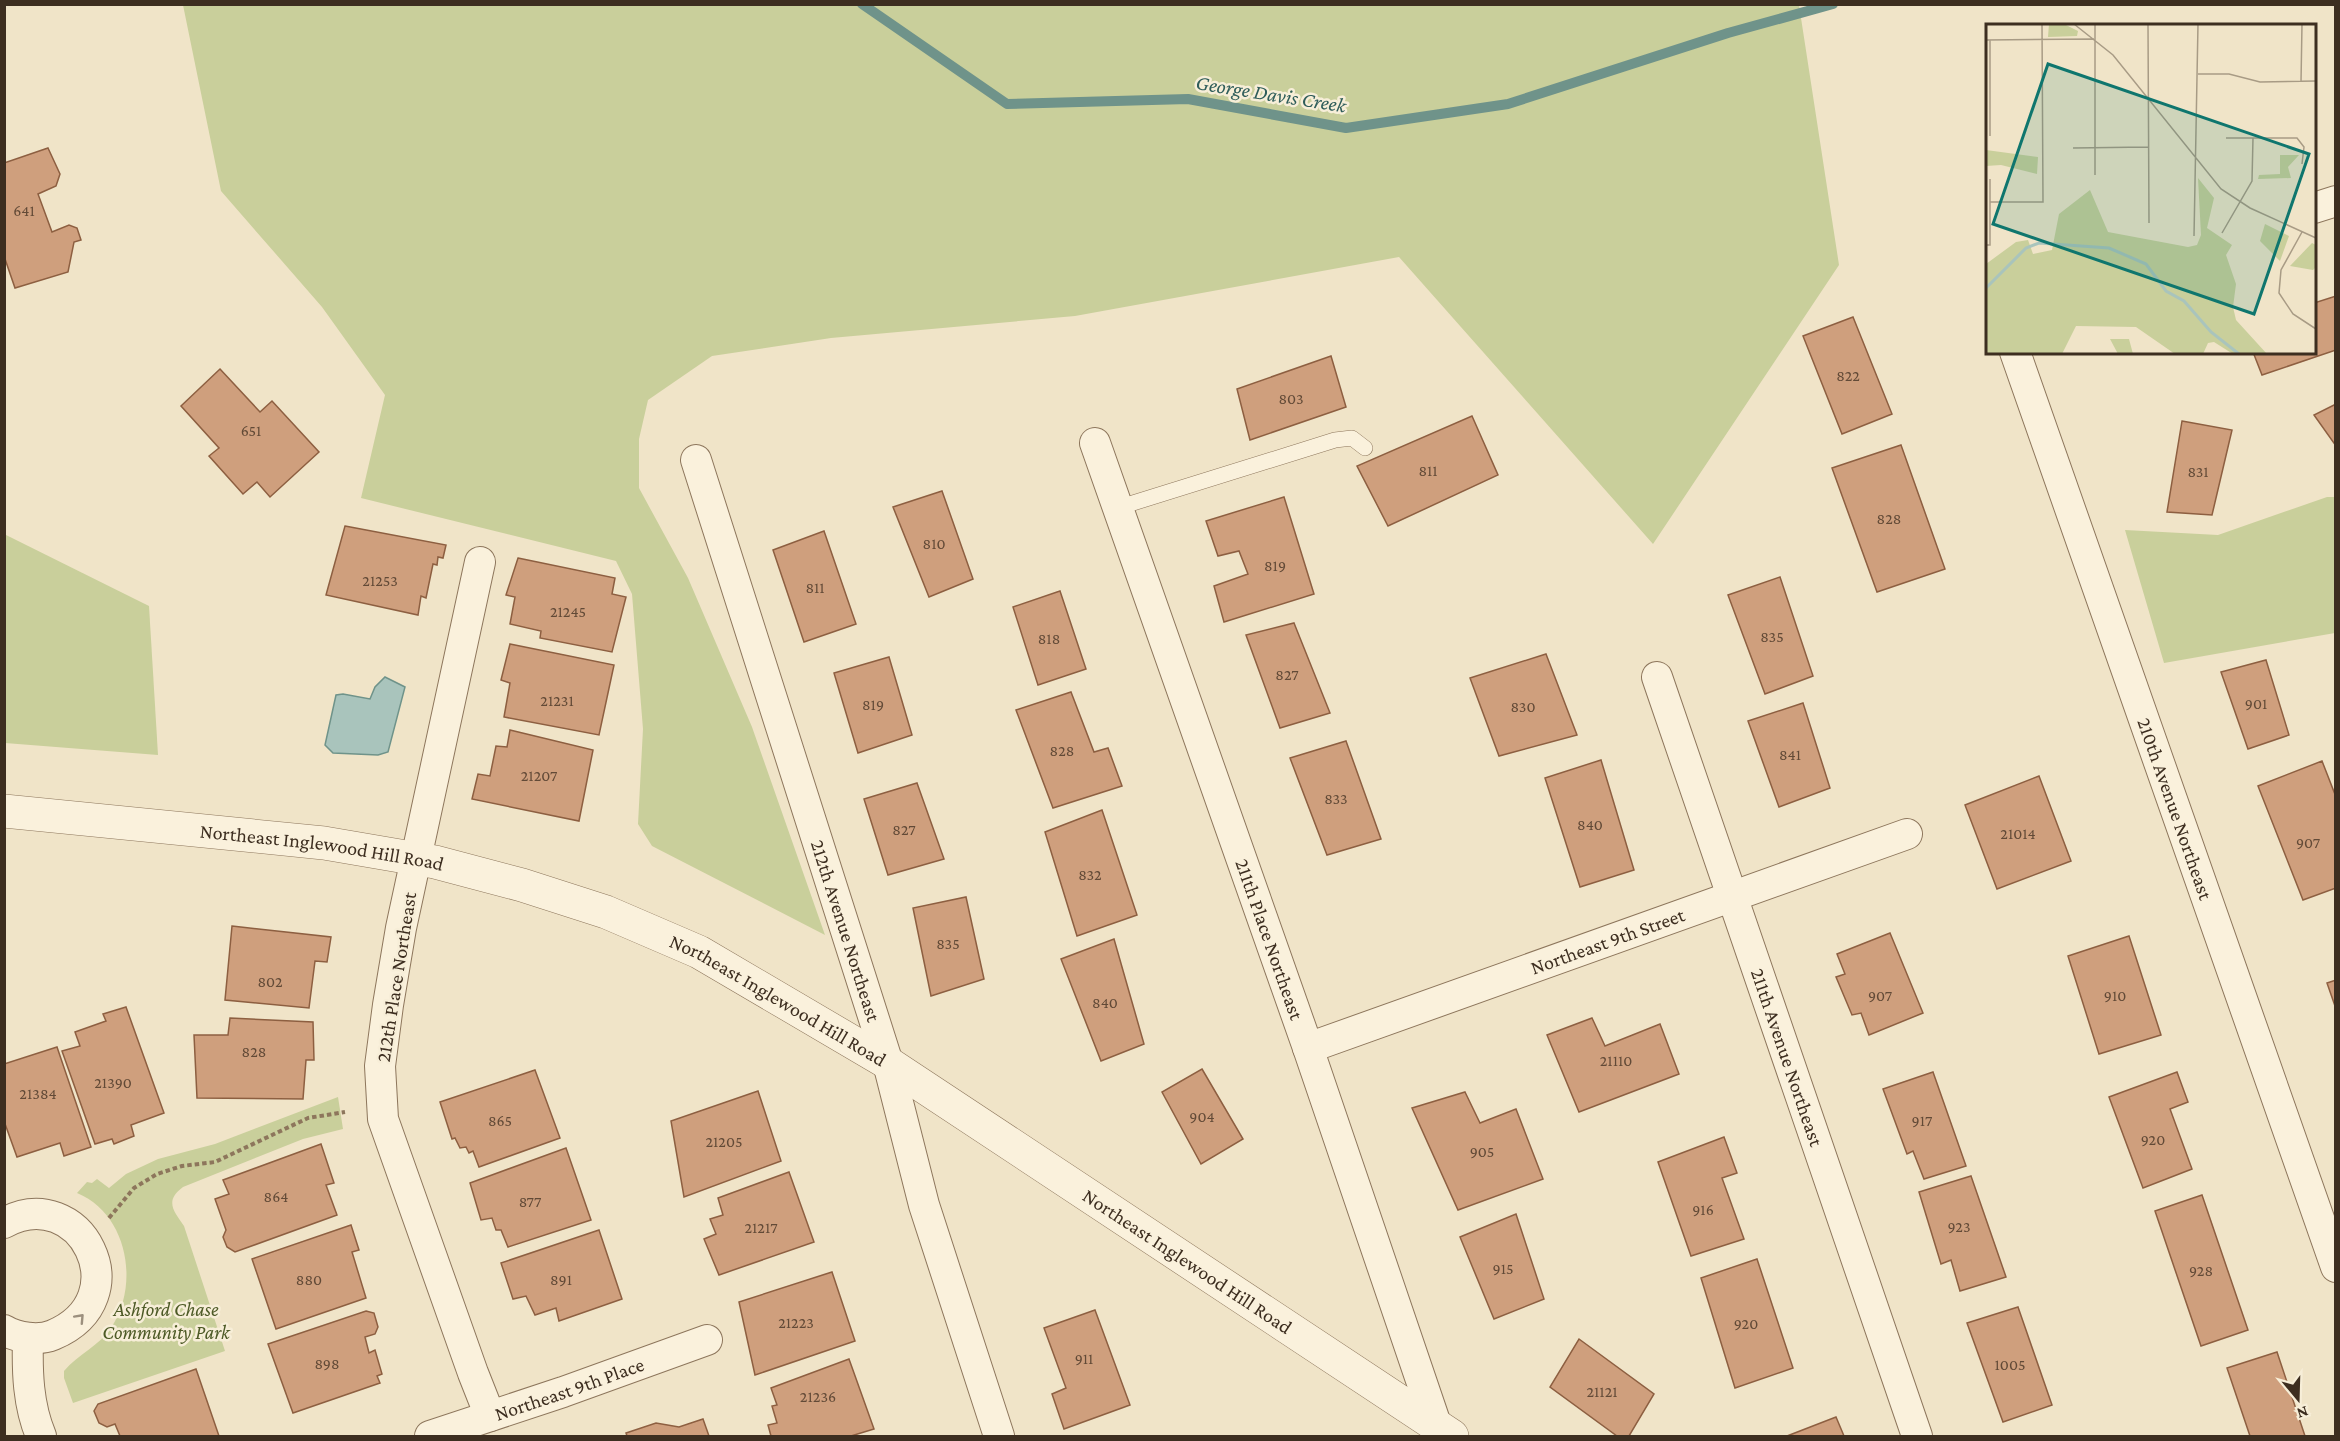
<svg xmlns="http://www.w3.org/2000/svg" width="2340" height="1441" viewBox="0 0 2340 1441" font-family="'Crimson Pro',serif">
	<style>
		.green { fill: #c9cf9b }
		.water { fill: #a9c4bc; stroke: #6f938a; stroke-width: 1.5 }
		.lines { fill: none; stroke-linecap: round; stroke-linejoin: round }
		.stream { stroke: #6f938a; stroke-width: 10 }
		.building { fill: #cf9f7d; stroke: #8d5f41; stroke-width: 1.5 }
		.service-casing { stroke: #8d765c; stroke-width: 16 }
		.minor-casing { stroke: #8d765c; stroke-width: 32 }
		.tertiary-casing { stroke: #8d765c; stroke-width: 34 }
		.path { stroke: #8d765c; stroke-width: 4; stroke-dasharray: 4.5 3; stroke-linecap: butt }
		.service { stroke: #faf1dc; stroke-width: 15 }
		.minor { stroke: #faf1dc; stroke-width: 30 }
		.tertiary { stroke: #faf1dc; stroke-width: 33 }
		.oneway { stroke: #9c907e }
		.labels { text-anchor: middle; dominant-baseline: central; stroke-width: 5; stroke-linejoin: round; paint-order: stroke }
		.number-label { font-size: 16px; fill: #624a37 }
		.street-label { font-size: 20px; fill: #3d2e20; stroke: #f7eed8 }
		.park-label { font-size: 20px; font-style: italic; fill: #4d5a26; stroke: #f7eed8 }
		.water-label { font-size: 21px; font-style: italic; fill: #2f5d5a; stroke: #f7eed8 }
		.inset-river { fill: none; stroke: #a9c4bc; stroke-width: 3 }
		.inset-road { fill: none; stroke: #a89b85; stroke-width: 1.5 }
		.view { fill: #0f766e; fill-opacity: 0.15; stroke: #0f766e; stroke-width: 3 }
		.inset-edge { fill: none; stroke: #3d2e20; stroke-width: 3 }
	</style>
	<rect width="100%" height="100%" fill="#f0e4c8"/>
	<g class="green">
		<polygon points="183,5 1799,5 1839,265 1653,544 1399,257 1075,316 831,338 712,356 648,400 639,439 639,488 688,578 752,727 825,935 652,846 638,824 643,729 632,594 616,561 361,498 385,395 322,307 221,191"/>
		<polygon points="2327,497 2335,497 2335,633 2164,663 2125,530 2218,535"/>
		<polygon points="4,534 149,606 158,755 5,743"/>
		<path d="M338,1097l5,32 -40,10 -120,48c-19,14 -9,24 1,39l41,125 -152,52 -9,-25v-7c14,-17 35,-25 47,-43 29,-43 17,-114 -34,-135l10,-11 5,1 5,-4 12,9 17,-14 32,-15 57,-15z"/>
	</g>
	<polygon class="water" points="385,677 405,687 388,752 378,755 333,753 325,745 336,695 343,694 370,699 375,687"/>
	<g class="lines">
		<polyline class="stream" points="862,4 1007,104 1188,99 1346,128 1508,104 1728,33 1833,4"/>
	</g>
	<g class="building">
		<polygon points="48,148 60,174 56,186 38,194 52,232 69,225 77,228 81,240 74,242 68,272 15,288 4,256 4,163"/>
		<polygon points="2336,296 2336,350 2262,375 2253,352 2314,352 2314,303"/>
		<polygon points="1853,317 1892,414 1842,434 1803,336"/>
		<polygon points="1331,356 1346,407 1250,440 1237,389"/>
		<polygon points="220,369 260,412 272,401 319,452 270,497 257,482 243,494 209,456 219,448 181,406"/>
		<polygon points="2336,404 2336,446 2314,415"/>
		<polygon points="1472,416 1498,475 1388,526 1357,466"/>
		<polygon points="2182,421 2232,430 2212,515 2167,512"/>
		<polygon points="1901,445 1945,569 1877,592 1832,468"/>
		<polygon points="942,491 973,579 929,597 893,507"/>
		<polygon points="1284,497 1314,594 1224,622 1214,586 1248,574 1239,551 1218,556 1206,521"/>
		<polygon points="345,526 446,545 443,558 438,557 437,565 433,564 426,598 421,596 418,615 326,595"/>
		<polygon points="824,531 856,624 804,642 773,550"/>
		<polygon points="518,558 615,578 612,594 626,597 612,652 540,638 541,631 510,624 515,597 506,595"/>
		<polygon points="1780,577 1813,676 1765,694 1728,595"/>
		<polygon points="1060,591 1086,669 1038,685 1013,607"/>
		<polygon points="1294,623 1330,713 1280,728 1246,635"/>
		<polygon points="510,644 614,665 599,735 504,717 510,683 501,680"/>
		<polygon points="1546,654 1577,735 1499,756 1470,678"/>
		<polygon points="889,657 912,735 858,753 834,673"/>
		<polygon points="2266,660 2289,735 2248,749 2221,672"/>
		<polygon points="1071,692 1094,752 1108,748 1122,786 1053,808 1016,710"/>
		<polygon points="1803,703 1830,788 1779,807 1748,721"/>
		<polygon points="510,730 593,750 579,821 472,799 478,774 490,776 496,746 507,747"/>
		<polygon points="1346,741 1381,839 1327,855 1290,758"/>
		<polygon points="1601,760 1634,870 1580,887 1545,778"/>
		<polygon points="2322,761 2336,797 2336,888 2303,900 2258,786"/>
		<polygon points="2039,776 2071,861 1997,889 1965,805"/>
		<polygon points="917,783 944,859 888,875 864,799"/>
		<polygon points="1102,810 1137,915 1077,936 1045,832"/>
		<polygon points="966,897 984,979 931,996 913,908"/>
		<polygon points="232,926 331,937 327,962 315,961 309,1008 225,1000"/>
		<polygon points="1890,933 1923,1013 1869,1035 1861,1013 1852,1015 1836,977 1845,974 1837,954"/>
		<polygon points="2129,936 2161,1035 2099,1054 2068,956"/>
		<polygon points="1114,939 1144,1044 1101,1061 1061,959"/>
		<polygon points="2336,980 2336,1006 2335,1006 2327,983"/>
		<polygon points="126,1007 164,1113 131,1125 134,1136 114,1144 112,1139 95,1144 62,1051 80,1046 75,1032 106,1021 103,1014"/>
		<polygon points="230,1018 313,1022 314,1060 306,1060 303,1099 197,1098 194,1035 228,1035"/>
		<polygon points="1592,1018 1605,1046 1660,1024 1679,1074 1579,1112 1547,1035"/>
		<polygon points="57,1047 91,1147 64,1156 60,1143 17,1157 4,1121 4,1064"/>
		<polygon points="1202,1069 1243,1139 1201,1164 1162,1092"/>
		<polygon points="535,1070 560,1138 479,1167 473,1151 469,1153 466,1147 460,1148 455,1138 452,1139 440,1102"/>
		<polygon points="1933,1072 1966,1166 1924,1179 1913,1151 1907,1154 1883,1089"/>
		<polygon points="2177,1072 2188,1102 2170,1109 2192,1169 2143,1188 2109,1097"/>
		<polygon points="758,1091 781,1161 684,1197 671,1121"/>
		<polygon points="1465,1092 1480,1123 1516,1109 1543,1179 1458,1210 1412,1108"/>
		<polygon points="1724,1137 1737,1173 1722,1178 1744,1239 1691,1256 1658,1162"/>
		<polygon points="321,1144 334,1183 326,1185 337,1215 235,1252 227,1247 223,1237 226,1230 215,1199 229,1194 223,1180"/>
		<polygon points="566,1148 591,1220 508,1247 501,1230 496,1230 492,1218 481,1220 470,1183"/>
		<polygon points="789,1172 814,1242 719,1275 704,1239 716,1234 710,1219 723,1215 718,1198"/>
		<polygon points="1971,1176 2006,1277 1960,1291 1951,1260 1941,1264 1919,1192"/>
		<polygon points="2202,1195 2248,1330 2201,1346 2155,1211"/>
		<polygon points="1516,1214 1544,1299 1494,1319 1460,1237"/>
		<polygon points="351,1225 359,1250 352,1252 366,1298 276,1329 252,1259"/>
		<polygon points="599,1230 622,1299 559,1321 556,1308 535,1315 526,1296 513,1299 501,1263"/>
		<polygon points="1757,1259 1793,1368 1735,1388 1701,1278"/>
		<polygon points="832,1272 855,1341 755,1375 739,1302"/>
		<polygon points="2018,1307 2052,1405 2003,1422 1967,1323"/>
		<polygon points="1095,1310 1130,1405 1064,1429 1052,1394 1066,1388 1044,1328"/>
		<polygon points="366,1311 374,1313 378,1327 375,1334 365,1337 369,1353 375,1350 382,1374 377,1376 380,1383 293,1413 268,1344"/>
		<polygon points="1579,1339 1654,1394 1629,1436 1617,1436 1550,1387"/>
		<polygon points="2277,1352 2305,1436 2250,1436 2227,1368"/>
		<polygon points="849,1359 874,1429 851,1436 771,1436 768,1425 777,1423 772,1406 777,1405 771,1388"/>
		<polygon points="196,1369 219,1436 120,1436 115,1424 107,1427 99,1423 94,1411 98,1404"/>
		<polygon points="1836,1417 1844,1436 1787,1436"/>
		<polygon points="703,1419 709,1436 627,1436 626,1433 656,1423 679,1427"/>
	</g>
	<g class="lines">
		<defs>
			<polyline id="service" points="1117,508 1335,440 1352,438 1365,448"/>
			<g id="minor">
				<polyline points="2314,208 2336,201"/>
				<path id="s1" d="M2015,352l321,915"/>
				<path id="s2" d="M1095,443l213,605 132,388"/>
				<path id="s3" d="M696,460l192,603 36,142 75,231"/>
				<polyline points="480,562 401,928 388,1005 380,1066 383,1119 473,1373 490,1416"/>
				<path id="s4" d="M1657,677l260,759"/>
				<path id="s5" d="M1308,1048l599,-214"/>
				<path d="M4,1223c76,-42 137,75 49,112 -14,6 -36,3 -49,-5"/>
				<path d="M28,1338c-1,34 0,67 13,98"/>
				<path id="s6" d="M430,1436l133,-44 144,-52"/>
			</g>
			<g id="tertiary">
				<path id="s7" d="M4,811l320,32 111,19 87,23 84,27 93,40 189,111 564,373"/>
			</g>
		</defs>
		<use href="#service" class="service-casing"/>
		<use href="#minor" class="minor-casing"/>
		<use href="#tertiary" class="tertiary-casing"/>
		<polyline class="path" points="109,1218 134,1188 157,1174 182,1166 215,1162 308,1118 345,1112"/>
		<use href="#service" class="service"/>
		<use href="#minor" class="minor"/>
		<use href="#tertiary" class="tertiary"/>
	</g>
	<defs><path id="oneway-chevron" d="M-2-3.5L2.5 0L-2 3.5" fill="none" stroke-width="1.6" stroke-linecap="round" stroke-linejoin="round" transform="scale(1.5)"/></defs>
	<use class="oneway" href="#oneway-chevron" transform="translate(80 1318) rotate(-47)"/>
	<g class="labels">
		<g class="number-label">
			<text x="24" y="210">641</text>
			<text x="1848" y="375">822</text>
			<text x="1291" y="398">803</text>
			<text x="251" y="430">651</text>
			<text x="1428" y="470">811</text>
			<text x="2198" y="471">831</text>
			<text x="1889" y="518">828</text>
			<text x="934" y="543">810</text>
			<text x="1275" y="565">819</text>
			<text x="380" y="580">21253</text>
			<text x="815" y="587">811</text>
			<text x="568" y="611">21245</text>
			<text x="1772" y="636">835</text>
			<text x="1049" y="638">818</text>
			<text x="1287" y="674">827</text>
			<text x="557" y="700">21231</text>
			<text x="2256" y="703">901</text>
			<text x="873" y="704">819</text>
			<text x="1523" y="706">830</text>
			<text x="1062" y="750">828</text>
			<text x="1790" y="754">841</text>
			<text x="539" y="775">21207</text>
			<text x="1336" y="798">833</text>
			<text x="1590" y="824">840</text>
			<text x="904" y="829">827</text>
			<text x="2018" y="833">21014</text>
			<text x="2308" y="842">907</text>
			<text x="1090" y="874">832</text>
			<text x="948" y="943">835</text>
			<text x="270" y="981">802</text>
			<text x="1880" y="995">907</text>
			<text x="2115" y="995">910</text>
			<text x="1105" y="1002">840</text>
			<text x="254" y="1051">828</text>
			<text x="1616" y="1060">21110</text>
			<text x="113" y="1082">21390</text>
			<text x="38" y="1093">21384</text>
			<text x="1202" y="1116">904</text>
			<text x="500" y="1120">865</text>
			<text x="1922" y="1120">917</text>
			<text x="2153" y="1139">920</text>
			<text x="724" y="1141">21205</text>
			<text x="1482" y="1151">905</text>
			<text x="276" y="1196">864</text>
			<text x="530" y="1201">877</text>
			<text x="1703" y="1209">916</text>
			<text x="1959" y="1226">923</text>
			<text x="761" y="1227">21217</text>
			<text x="1503" y="1268">915</text>
			<text x="2201" y="1270">928</text>
			<text x="309" y="1279">880</text>
			<text x="561" y="1279">891</text>
			<text x="796" y="1322">21223</text>
			<text x="1746" y="1323">920</text>
			<text x="1084" y="1358">911</text>
			<text x="327" y="1363">898</text>
			<text x="2010" y="1364">1005</text>
			<text x="1602" y="1391">21121</text>
			<text x="818" y="1396">21236</text>
		</g>
		<g class="street-label">
			<text stroke="none"><textPath href="#s1" startOffset="484">210th Avenue Northeast</textPath></text>
			<text stroke="none"><textPath href="#s7" startOffset="320">Northeast Inglewood Hill Road</textPath></text>
			<text stroke="none"><textPath href="#s3" startOffset="494">212th Avenue Northeast</textPath></text>
			<text stroke="none"><textPath href="#s2" startOffset="526">211th Place Northeast</textPath></text>
			<text stroke="none"><textPath href="#s5" startOffset="318">Northeast 9th Street</textPath></text>
			<text transform="translate(396 977) rotate(-81)">212th Place Northeast</text>
			<text stroke="none"><textPath href="#s7" startOffset="806">Northeast Inglewood Hill Road</textPath></text>
			<text stroke="none"><textPath href="#s4" startOffset="402">211th Avenue Northeast</textPath></text>
			<text stroke="none"><textPath href="#s7" startOffset="1292">Northeast Inglewood Hill Road</textPath></text>
			<text stroke="none"><textPath href="#s6" startOffset="147">Northeast 9th Place</textPath></text>
		</g>
		<g class="park-label">
			<text x="166" y="1309">Ashford Chase<tspan x="166" dy="23">Community Park</tspan></text>
		</g>
		<g class="water-label">
			<text transform="translate(1271 94) rotate(9)">George Davis Creek</text>
		</g>
	</g>
	<g transform="translate(1986 24)">
		<rect width="330" height="330" fill="#f0e4c8"/>
		<path d="M63,0h15l14,7 -1,5 -29,1zM0,126l52,7 -1,17 -36,-9 -15,1zM294,131h19l-11,12 3,11 -33,1 1,-4 21,-1zM212,154l16,20 -7,30 25,17 -6,10 10,29 -3,23 3,13 31,34h-34l-19,-12 -6,1 -5,11h-28l-39,-27 -60,-1 -14,28h-76v-90l30,-22 12,-2 5,14 19,-4 7,-36 31,-24 18,42 80,15 9,-2 4,-10zM279,200l24,12 -9,25 -20,-20zM326,219l4,2v22l-3,3 -23,-4zM124,315h19l4,15h-15z" fill="#c9cf9b"/>
		<path class="inset-river" d="M0,264l40,-40 13,-5 70,5 37,16 20,27 18,10 27,31 28,22"/>
		<path class="inset-road" d="M88,0l39,31 108,134 29,19 66,30M162,0l1,199M0,16l108,-1M4,16v96M212,50h31l31,8 56,-1M315,58l1,-58M240,114h71l7,9 -2,17M87,124l75,-1M109,151v-151M4,178h53l-1,-178M316,208l-21,38 -2,23 14,21 23,15M236,209l30,-52 1,-43M208,212l4,-212M0,221h4v-66"/>
		<path class="view" d="M62,40l261,90 -55,160 -261,-90z"/>
		<rect width="330" height="330" class="inset-edge"/>
	</g>
	<rect width="2340" height="1441" fill="none" stroke="#3d2e20" stroke-width="12"/>
	<g transform="translate(2298 1399) rotate(161)" stroke="#f7eed8" stroke-width="4.5" paint-order="stroke">
	<path d="M0-4.5L10 22L0 15L-10 22Z" fill="#3d2e20"/>
	<text y="-9" font-size="16" font-weight="bold" text-anchor="middle" fill="#3d2e20">N</text>
	</g>
</svg>
